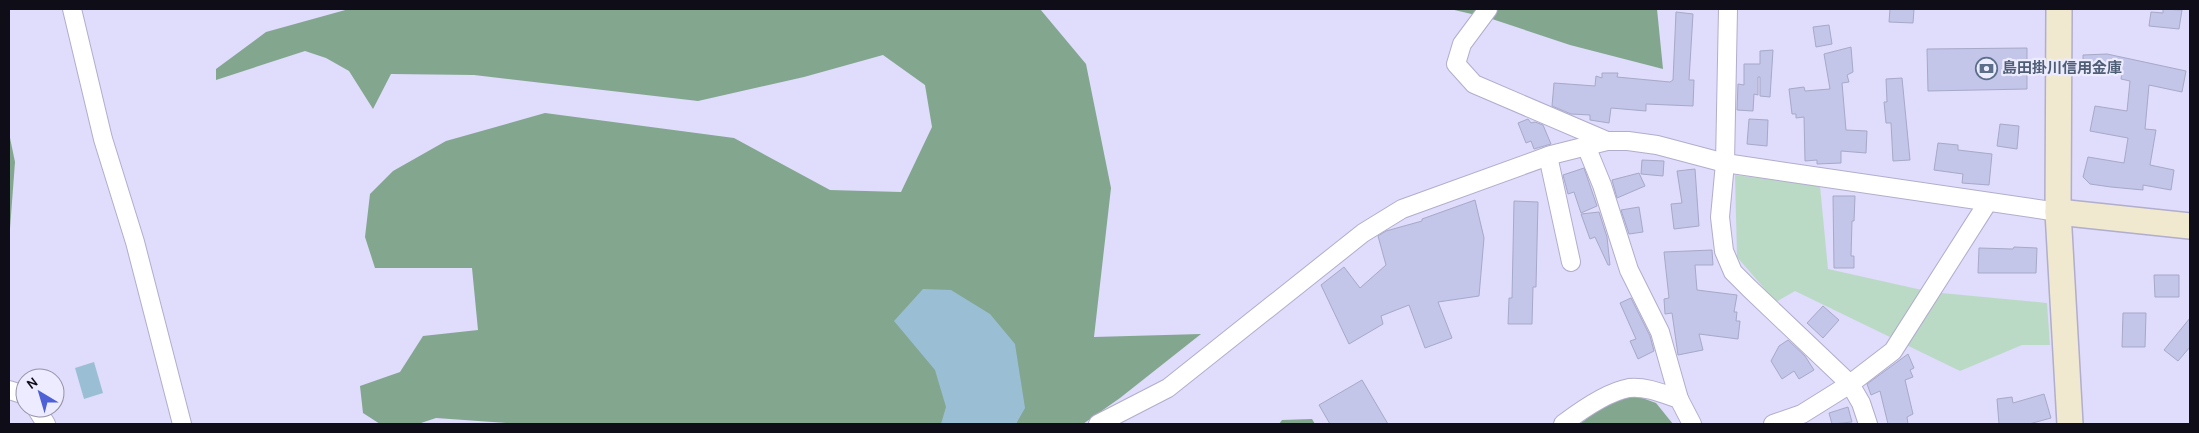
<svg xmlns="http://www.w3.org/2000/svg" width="2199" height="433" viewBox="0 0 2199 433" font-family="Karla,'Noto Sans JP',sans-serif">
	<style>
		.green { fill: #bbdac6 }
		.forest { fill: #83a68f }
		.water { fill: #9abfd4 }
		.building { fill: #c3c5e9; stroke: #a7a9c8 }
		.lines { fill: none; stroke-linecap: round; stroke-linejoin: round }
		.street-casing { stroke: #b1adcc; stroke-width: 20 }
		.secondary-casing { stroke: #b1adcc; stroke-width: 28 }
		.street { stroke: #fff; stroke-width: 18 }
		.secondary { stroke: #f0e9d0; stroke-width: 25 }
		.labels { text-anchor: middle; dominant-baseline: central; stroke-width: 4.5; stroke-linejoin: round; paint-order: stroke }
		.service-label { font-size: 15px; font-weight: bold; fill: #4e5e75; stroke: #edebff; text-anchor: start }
	</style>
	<rect width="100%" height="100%" fill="#e0dcfc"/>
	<polygon class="green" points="1735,175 1820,186 1828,269 1931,292 2047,303 2050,345 2022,345 1960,371 1795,291 1776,302 1737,257"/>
	<g class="forest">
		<polygon points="349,9 1040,9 1086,64 1111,188 1094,337 1201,334 1120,398 1083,424 520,424 436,418 418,424 380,424 363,413 360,386 400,372 423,336 478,330 472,268 375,268 365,237 370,194 393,171 446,141 545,113 734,138 830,190 901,192 932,127 925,85 883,55 804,77 698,101 474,75 391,74 373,109 349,71 326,58 305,51 216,80 216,69 266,32"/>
		<polygon points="1450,9 1657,9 1663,69 1570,45 1489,18"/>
		<polygon points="9,133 15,162 9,242"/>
		<polygon points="1634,395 1656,403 1673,424 1580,424 1614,397"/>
		<polygon points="1312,419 1315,424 1279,424 1282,420"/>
	</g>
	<g class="water">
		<polygon points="923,289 951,290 990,314 1015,344 1025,408 1016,424 941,424 946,407 935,370 894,321"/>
		<polygon points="94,362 103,393 84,399 75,368"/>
	</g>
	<g class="building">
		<polygon points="1890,9 1914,9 1913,23 1889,22"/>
		<polygon points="2163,9 2182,10 2179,29 2149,26 2151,12 2163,13"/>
		<polygon points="1676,12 1693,14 1689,80 1694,80 1693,106 1646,104 1646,111 1611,108 1609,123 1590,120 1590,115 1571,114 1552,106 1554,83 1595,86 1596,76 1602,78 1602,73 1618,73 1617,77 1670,82 1673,80"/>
		<polygon points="1829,25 1832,44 1816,47 1813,27"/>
		<polygon points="1851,47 1853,72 1847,75 1849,82 1842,83 1846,130 1867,131 1866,153 1841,151 1841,163 1817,164 1817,160 1805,161 1804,117 1796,118 1796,114 1792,114 1789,89 1804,87 1805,91 1830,89 1824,54"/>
		<polygon points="2027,48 2027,89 1928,91 1927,49"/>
		<polygon points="1773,50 1770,97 1760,96 1760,77 1758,77 1758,95 1754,94 1753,111 1737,110 1738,84 1744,85 1744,64 1760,64 1760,51"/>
		<polygon points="2107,54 2186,71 2182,92 2149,85 2145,129 2156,130 2150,165 2174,170 2171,190 2143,185 2143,190 2111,187 2090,184 2083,177 2088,157 2124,163 2128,138 2090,131 2095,106 2127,111 2130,81 2121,79 2122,73 2078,73 2078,60 2083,60 2083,55"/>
		<polygon points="1902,78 1910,160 1893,161 1891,123 1886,123 1884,102 1887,102 1886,79"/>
		<polygon points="1528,119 1531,123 1535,122 1543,125 1551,144 1534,149 1531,141 1526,143 1518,123"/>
		<polygon points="1749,119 1768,120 1767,146 1747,144"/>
		<polygon points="2000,124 2019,126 2017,149 1997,146"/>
		<polygon points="1938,143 1958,145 1958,150 1992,154 1989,185 1962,183 1963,174 1934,170"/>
		<polygon points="1642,160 1664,161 1663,176 1641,174"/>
		<polygon points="1584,168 1597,206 1581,213 1574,192 1568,194 1563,175"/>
		<polygon points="1695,169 1699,226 1674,229 1671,204 1682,203 1677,171"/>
		<polygon points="1639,173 1645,186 1617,198 1612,180"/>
		<polygon points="1833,196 1855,196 1854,221 1852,221 1851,256 1854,256 1854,268 1834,268"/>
		<polygon points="1475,200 1484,238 1479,296 1438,302 1452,338 1425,348 1409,305 1381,316 1383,324 1349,344 1321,285 1344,267 1360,288 1386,265 1378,236 1386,231 1422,221 1422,219"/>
		<polygon points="1514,201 1538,202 1536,287 1533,287 1532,324 1508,324 1509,298 1512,298"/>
		<polygon points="1639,207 1643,232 1629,234 1621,210"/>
		<polygon points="1599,212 1607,237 1610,265 1608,265 1595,237 1590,239 1581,214"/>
		<polygon points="2014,247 2037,248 2036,273 1978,273 1979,248 2013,249"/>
		<polygon points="1712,250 1713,265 1695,265 1697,290 1737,295 1734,312 1737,312 1736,321 1740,321 1738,339 1699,334 1703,350 1678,355 1672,313 1665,314 1664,299 1669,298 1664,252"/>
		<polygon points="2154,275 2179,275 2179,297 2155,297"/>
		<polygon points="1631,298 1650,336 1654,351 1638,359 1630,341 1636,339 1620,303"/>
		<polygon points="1823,306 1839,320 1823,338 1807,323"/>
		<polygon points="2123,313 2146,313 2145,347 2122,347"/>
		<polygon points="2190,318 2190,347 2178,361 2164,350"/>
		<polygon points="1788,340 1805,356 1814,370 1799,379 1794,371 1782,379 1771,361 1779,346"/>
		<polygon points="1908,354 1914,368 1910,370 1913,377 1905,380 1913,414 1907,417 1908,424 1888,424 1880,391 1871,395 1867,384"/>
		<polygon points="1362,380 1388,424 1330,424 1319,405"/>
		<polygon points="2044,394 2051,418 2029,424 1999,424 1997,399 2012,397 2013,403"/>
		<polygon points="1848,407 1852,422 1832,424 1829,413"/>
	</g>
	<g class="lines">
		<defs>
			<g id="street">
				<polyline points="72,9 103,139 135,242 182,424"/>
				<polyline points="1488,9 1462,44 1456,64 1474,84 1607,141"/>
				<polyline points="1728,9 1725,163 1720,217 1724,251 1733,272 1749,288 1850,384 1861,403 1868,424"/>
				<polyline points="1586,146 1602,185 1629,270 1660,332 1679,399"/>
				<polyline points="1548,156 1571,262"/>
				<polyline points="9,390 25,395"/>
				<polyline points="36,408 46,424"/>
				<polyline points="1098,424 1168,388 1363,233 1402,209 1551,155 1607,141 1628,141 1657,145 1725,163 2058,212"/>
				<path d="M1563,424c17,-13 44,-32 66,-36 16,-2 35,6 50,11l13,25"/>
				<polyline points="1773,424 1802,414 1850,384 1893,351 1988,202"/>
			</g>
			<g id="secondary">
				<polyline points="2059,9 2058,212 2070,424"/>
				<polyline points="2058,212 2190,226"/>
			</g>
		</defs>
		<use href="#street" class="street-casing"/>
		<use href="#secondary" class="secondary-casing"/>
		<use href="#street" class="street"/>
		<use href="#secondary" class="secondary"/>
	</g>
	<defs>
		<symbol id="bank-ring" viewBox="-11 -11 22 22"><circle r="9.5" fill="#edebff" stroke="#5c6f8a" stroke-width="1.5"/><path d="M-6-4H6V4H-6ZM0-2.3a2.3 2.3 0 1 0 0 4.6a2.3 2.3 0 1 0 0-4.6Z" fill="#5c6f8a"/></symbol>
	</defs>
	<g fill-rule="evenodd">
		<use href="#bank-ring" x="1974" y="56" width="25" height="25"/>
	</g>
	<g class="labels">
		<g class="service-label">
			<text x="2002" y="68">島田掛川信用金庫</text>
		</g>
	</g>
	<rect width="2199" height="433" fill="none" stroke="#0f0d18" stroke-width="20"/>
	<g transform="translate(40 393) rotate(322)"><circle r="24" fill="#edebff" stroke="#9492a3"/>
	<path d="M0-4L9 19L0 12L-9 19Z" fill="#4d60d5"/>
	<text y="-8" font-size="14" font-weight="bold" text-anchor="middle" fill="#0f0d18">N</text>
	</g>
</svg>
